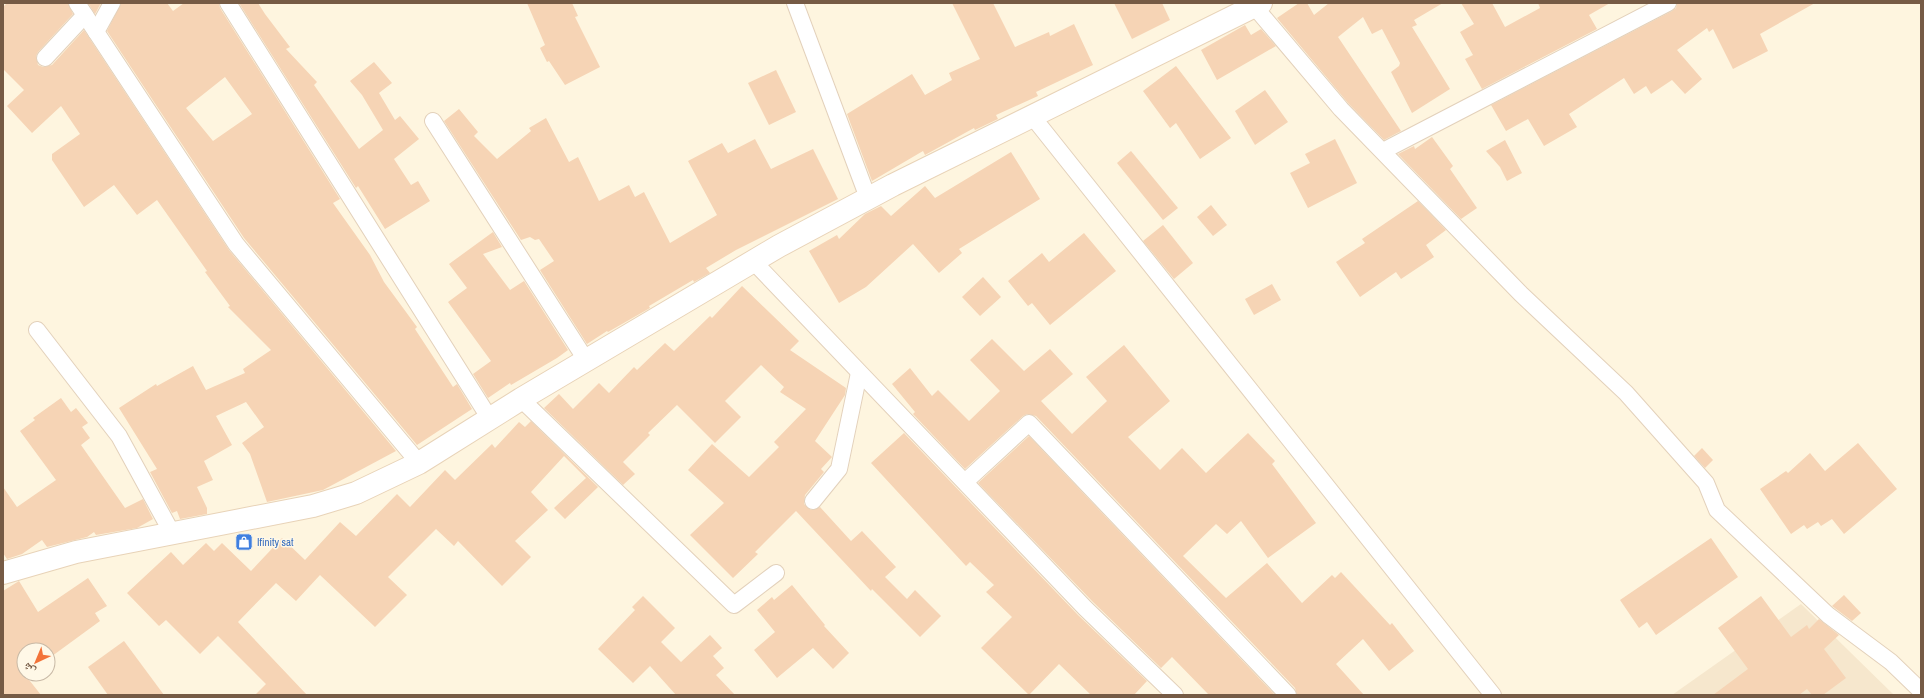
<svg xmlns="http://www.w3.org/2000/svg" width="1924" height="698" viewBox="0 0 1924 698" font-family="'Archivo Narrow','Noto Naskh Arabic',sans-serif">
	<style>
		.residential { fill: #f6e7cd }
		.building { fill: #f6d4b5; fill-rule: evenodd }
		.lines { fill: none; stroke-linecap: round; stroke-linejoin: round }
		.street-casing { stroke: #e3d1bb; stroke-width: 18 }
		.secondary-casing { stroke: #e8d3b8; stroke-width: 24 }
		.street { stroke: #fff; stroke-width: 16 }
		.secondary { stroke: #fff; stroke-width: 22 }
		.labels { text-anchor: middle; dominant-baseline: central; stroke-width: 3; stroke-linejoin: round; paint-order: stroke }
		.shop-label { font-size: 11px; fill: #366cbe; stroke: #fff8e7; text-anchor: start }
	</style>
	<rect width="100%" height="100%" fill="#fef5df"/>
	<polygon class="residential" points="1801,604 1894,695 1672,695"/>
	<g class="building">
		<polygon points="7,3 68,3 73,14 38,52 36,56 38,65 43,67 52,65 84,30 229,250 396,451 323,490 267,502 250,454 242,443 264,427 246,402 216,416 232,445 204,461 213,480 197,487 207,508 207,514 180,519 177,511 172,513 150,472 157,469 119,408 156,384 157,386 193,366 206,390 245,373 243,369 271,350 228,307 230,306 205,272 207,271 157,200 137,215 114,185 84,207 52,160 52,154 80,134 61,106 32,133 7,106 24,90 3,69 3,7"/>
		<polygon points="88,3 101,3 95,14"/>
		<path d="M121,3h46l6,8 11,-8h35l1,5 120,191 -7,4 37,52 14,27 33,45 -2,2 38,58 4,-3 15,25 -55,36 -173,-207 -137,-207zM225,77l27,37 -39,27 -27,-33z"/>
		<polygon points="239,3 258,3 265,14 290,47 286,49 317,82 314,85 359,149 383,130 362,95 350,81 374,62 392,83 379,93 395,120 400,116 419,139 394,159 411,185 418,181 430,201 385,229 358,186 356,188"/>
		<polygon points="527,3 572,3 578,16 575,17 600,67 565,85 549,61 547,62 540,48 545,45"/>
		<polygon points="952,3 993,3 1015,47 1049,32 1050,36 1074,24 1093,65 1036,92 1038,96 996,115 998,119 975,130 974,128 925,155 923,151 872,181 847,114 912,74 925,95 952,80 949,73 980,59"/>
		<polygon points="1114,3 1162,3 1170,20 1132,39"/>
		<polygon points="1299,3 1307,3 1314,15 1329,3 1443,3 1414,20 1417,25 1412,27 1450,89 1412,113 1391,72 1399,66 1400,63 1382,29 1372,34 1363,17 1338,37 1401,131 1384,140 1348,103 1277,18"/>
		<polygon points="1461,3 1492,3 1505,27 1540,8 1538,3 1610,3 1589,15 1597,29 1482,89 1465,59 1473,55 1460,32 1474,24"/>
		<polygon points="1677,3 1815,3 1760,34 1768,51 1733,69 1713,29 1709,32 1707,28 1677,50 1702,79 1685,94 1672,80 1651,94 1646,86 1634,94 1624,78 1569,114 1577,127 1544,146 1528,119 1506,131 1491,105 1672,11 1676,8"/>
		<polygon points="1245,25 1251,35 1261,29 1276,46 1217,80 1201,50"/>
		<polygon points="1176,66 1231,138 1200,159 1176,123 1170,128 1143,91"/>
		<polygon points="776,70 796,112 769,125 748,83"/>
		<polygon points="1265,90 1288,122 1255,145 1235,111"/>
		<polygon points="459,109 478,132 474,136 497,159 531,131 529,128 546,118 569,162 578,157 599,201 629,185 635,197 644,192 670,243 717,215 688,161 722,143 728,153 755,139 771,169 813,149 838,199 736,250 706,268 710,273 694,282 693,280 649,306 650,308 608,332 607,331 587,344 540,270 554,261 539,239 535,240 530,237 521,240 444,121"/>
		<polygon points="1432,137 1453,166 1450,169 1477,208 1461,219 1398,154 1414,146 1415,149"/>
		<polygon points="1335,139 1357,183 1308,208 1290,173 1310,163 1305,154"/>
		<polygon points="1505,140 1522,173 1507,181 1500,167 1486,151"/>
		<polygon points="1131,151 1178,208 1163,220 1117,163"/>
		<polygon points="1011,152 1040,199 959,249 962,253 939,273 913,244 866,287 839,303 809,251 837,235 839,239 865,214 881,206 891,216 925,186 935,198"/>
		<polygon points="1418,201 1446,230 1426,245 1434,257 1401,279 1396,272 1360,297 1336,262 1365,243 1362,239"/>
		<polygon points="1211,205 1227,225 1213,236 1197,217"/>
		<polygon points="1163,225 1193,263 1174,279 1143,241"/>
		<polygon points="493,232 502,247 483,254 510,290 524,281 568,350 557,358 511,385 510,383 488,398 473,374 491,361 448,302 467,288 449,264"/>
		<polygon points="1084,233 1116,271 1050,325 1032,303 1028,306 1008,281 1042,253 1049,262"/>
		<polygon points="983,277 1001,297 980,316 962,297"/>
		<polygon points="1272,284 1281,300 1254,315 1245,299"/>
		<polygon points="742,286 799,341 790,350 846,388 845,395 815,441 832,457 821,469 824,472 805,495 804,504 811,510 820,507 851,541 862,531 896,567 885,577 907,599 915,590 941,616 920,637 872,589 871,591 796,511 755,552 758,554 733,578 690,535 724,503 688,470 712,444 749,477 779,447 774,442 806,409 780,392 784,387 761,365 725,401 741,417 715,443 677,405 648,433 650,435 623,462 635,474 623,485 544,408 559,394 573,409 599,383 609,393 634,367 637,370 665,343 674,351 710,316 712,318"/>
		<polygon points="992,339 1024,371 1050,349 1073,374 1041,401 1072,434 1107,401 1086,377 1124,345 1170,401 1128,437 1160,470 1182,448 1206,473 1248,433 1275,461 1272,464 1316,523 1268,558 1241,521 1227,534 1216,524 1183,556 1226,598 1267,563 1302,603 1332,575 1335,578 1341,572 1390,625 1392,623 1414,651 1389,671 1363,639 1336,664 1364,695 1297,695 1295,688 1036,416 1027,414 1023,416 965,469 913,414 915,412 892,384 910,368 932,396 938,390 969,421 1000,391 970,360"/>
		<polygon points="61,398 71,412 76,408 88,423 82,427 90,438 81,445 125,508 143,499 153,519 137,528 96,535 94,532 87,537 47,547 42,540 22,554 7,559 3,553 3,487 17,507 56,480 20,431 35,420 33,418"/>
		<polygon points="531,421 598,487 565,519 554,508 586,478 564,456 531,492 548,510 515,541 531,557 502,586 458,541 454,546 436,529 388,577 407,595 375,627 320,575 296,601 276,583 238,622 307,695 255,695 266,684 218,636 200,654 166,620 159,626 127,593 171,552 183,565 206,543 214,551 222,543 251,571 282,538 305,560 340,522 356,536 397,494 410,507 445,470 455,480 492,444 495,448 519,422 525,427"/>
		<polygon points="904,433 1078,615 1147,681 1134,695 1091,695 1059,664 1029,695 981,648 1012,617 986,592 994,585 970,562 966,566 871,463"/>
		<polygon points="1029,436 1275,695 1209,695 1172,657 1161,668 1092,601 978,483"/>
		<polygon points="1858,443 1897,489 1844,534 1832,519 1821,526 1818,522 1807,529 1804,525 1791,534 1760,489 1786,471 1788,473 1810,453 1825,471"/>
		<polygon points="1702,448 1713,460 1705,468 1694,456"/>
		<polygon points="1711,538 1738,577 1656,635 1647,622 1639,628 1620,600"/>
		<polygon points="88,578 107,606 95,613 100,621 48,659 48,650 24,650 24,674 29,674 26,676 41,695 3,695 3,591 19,581 38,612"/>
		<polygon points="792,585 825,625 824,626 849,653 833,669 813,648 777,678 754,650 775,632 757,610 772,597 774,600"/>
		<polygon points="1844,595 1861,613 1852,621 1832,606"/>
		<polygon points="643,596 675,628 661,642 681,662 710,635 722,648 713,656 724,668 716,675 735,695 676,695 650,666 633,683 598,649 635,610 632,607"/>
		<polygon points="1761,596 1791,637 1807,625 1809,629 1819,619 1839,635 1824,649 1846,678 1823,695 1812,695 1807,689 1799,695 1713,695 1748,669 1718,628"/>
		<polygon points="124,641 164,695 108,695 88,667"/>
	</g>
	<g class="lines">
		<defs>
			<g id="street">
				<polyline points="77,3 236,244 419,463"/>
				<polyline points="228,3 490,419"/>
				<polyline points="795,3 868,198"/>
				<polyline points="1254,6 1341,109 1521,294 1626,393 1706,483 1717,510 1828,615 1891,662 1921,691"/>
				<polyline points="96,32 112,3"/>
				<polyline points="45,58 85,15"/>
				<polyline points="1032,116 1493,695"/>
				<polyline points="433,121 586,360"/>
				<polyline points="1383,151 1668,3"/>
				<polyline points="753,261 1085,608 1175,695"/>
				<polyline points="37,330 119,436 172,533"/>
				<polyline points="521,399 734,605 776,573"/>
				<polyline points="965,482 1029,423 1288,695"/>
				<polyline points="813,501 839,469 859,373"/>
			</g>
			<polyline id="secondary" points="3,573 76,552 313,506 356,493 419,463 521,399 779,246 893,185 1261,3"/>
		</defs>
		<use href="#street" class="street-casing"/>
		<use href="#secondary" class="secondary-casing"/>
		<use href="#street" class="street"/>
		<use href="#secondary" class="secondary"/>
	</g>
	<defs>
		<symbol id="shop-square" viewBox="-11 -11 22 22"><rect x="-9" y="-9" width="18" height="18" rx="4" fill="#3f7fe0" stroke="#fff8e7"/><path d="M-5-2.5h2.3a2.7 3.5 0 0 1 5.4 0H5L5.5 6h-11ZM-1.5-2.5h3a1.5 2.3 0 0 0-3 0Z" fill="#fff"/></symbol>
	</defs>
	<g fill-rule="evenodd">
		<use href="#shop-square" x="234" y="532" width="20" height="20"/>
	</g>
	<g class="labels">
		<g class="shop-label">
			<text x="257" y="542">Ifinity sat</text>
		</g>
	</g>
	<rect width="1924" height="698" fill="none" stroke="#765b45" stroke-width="8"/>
	<g transform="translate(36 662) rotate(224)"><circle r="19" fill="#fff8e7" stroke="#c8b9a6"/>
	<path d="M0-3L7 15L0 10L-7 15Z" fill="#f37339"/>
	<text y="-6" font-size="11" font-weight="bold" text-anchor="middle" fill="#765b45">ش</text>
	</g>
</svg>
